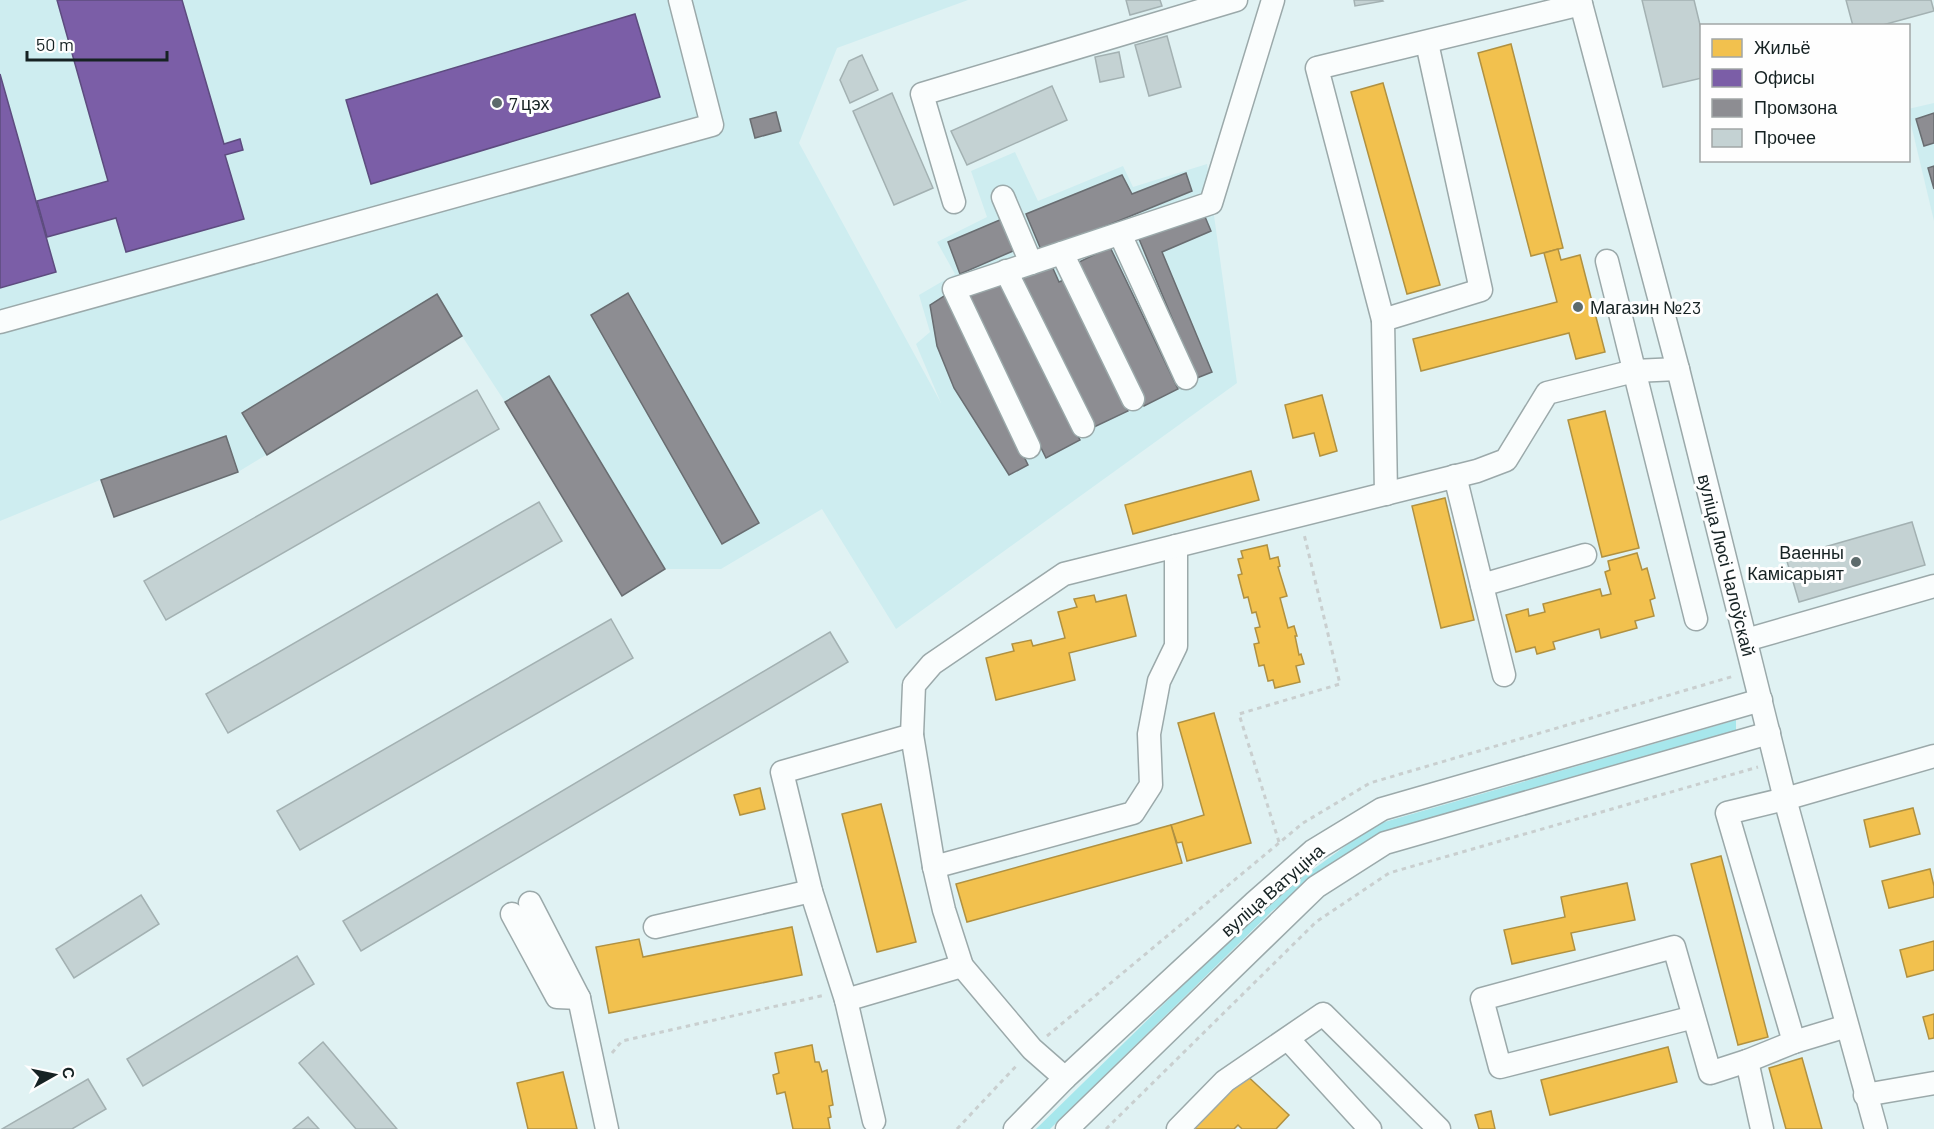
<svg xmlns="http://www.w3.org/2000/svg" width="1934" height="1129" viewBox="0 0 1934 1129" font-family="Barlow,sans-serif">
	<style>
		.built { fill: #ceedf0 }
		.green { fill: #a7e7ec }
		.homes { fill: #f2c14e; stroke: #b09141; stroke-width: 1.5 }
		.offices { fill: #7b5ea7; stroke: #5d4c7f; stroke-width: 1.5 }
		.industry { fill: #8d8d92; stroke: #696d71; stroke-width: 1.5 }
		.building { fill: #c4d2d3; stroke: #a3b1b2; stroke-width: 1.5 }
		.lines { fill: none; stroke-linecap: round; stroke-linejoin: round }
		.minor-casing { stroke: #9ba9aa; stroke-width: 25 }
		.path { stroke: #c9cfcf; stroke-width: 3; stroke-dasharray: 4.5 4.5; stroke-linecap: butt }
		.minor { stroke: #fafdfd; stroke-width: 22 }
		.poi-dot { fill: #5d6b6c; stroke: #fefefe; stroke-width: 2 }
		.labels { text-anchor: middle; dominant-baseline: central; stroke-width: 6; stroke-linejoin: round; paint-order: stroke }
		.poi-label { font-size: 18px; fill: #162223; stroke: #fefefe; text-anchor: start }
		.street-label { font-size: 18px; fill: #162223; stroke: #fefefe }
	</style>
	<rect width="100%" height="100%" fill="#e0f2f3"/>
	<g class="built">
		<polygon points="0,0 968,0 837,48 799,143 941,403 916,344 930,332 919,295 955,274 937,242 987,217 971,171 1015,152 1038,201 1123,166 1133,187 1207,164 1237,383 896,629 822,509 721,569 665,569 622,596 505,402 462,336 238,472 114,517 100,480 0,521"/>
		<polygon points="1934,103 1934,221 1909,116 1908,109"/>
	</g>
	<polygon class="green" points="1736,720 1736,730 1375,836 1272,911 1050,1129 1036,1129 1266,904 1374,825"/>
	<g class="homes">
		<polygon points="1511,44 1563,248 1531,256 1478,53"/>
		<polygon points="1383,83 1440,285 1407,294 1351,92"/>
		<polygon points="1558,249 1561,260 1580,255 1605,352 1576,359 1569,333 1421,371 1413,339 1557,302 1544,253"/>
		<polygon points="1322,395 1337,451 1320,456 1314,433 1293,438 1285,405"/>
		<polygon points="1605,411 1639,548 1602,557 1568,420"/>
		<polygon points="1251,471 1259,500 1133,534 1125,505"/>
		<polygon points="1445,498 1474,620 1441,628 1412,506"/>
		<polygon points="1267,545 1270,559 1278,557 1280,566 1278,567 1287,596 1280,598 1288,628 1294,626 1297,636 1295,636 1299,655 1301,654 1304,664 1296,666 1300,682 1275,688 1273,680 1268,681 1264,665 1259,666 1254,644 1259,643 1255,628 1260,627 1256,612 1252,613 1248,597 1244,598 1238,575 1242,574 1238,559 1243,558 1241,551"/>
		<polygon points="1637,553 1642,570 1647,568 1655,598 1650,600 1654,616 1635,621 1637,628 1601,638 1599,629 1553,642 1555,649 1537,654 1535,647 1516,652 1506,615 1528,609 1529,616 1545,612 1543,604 1600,589 1602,596 1611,594 1605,572 1610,570 1608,561"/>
		<polygon points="1094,595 1096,602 1126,595 1136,636 1069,653 1075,680 996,700 986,658 1014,651 1012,644 1031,640 1033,646 1065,638 1058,612 1077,607 1074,599"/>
		<polygon points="1214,713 1251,843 1187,861 1182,842 1177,843 1171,825 1204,815 1178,723"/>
		<polygon points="760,788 765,809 740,815 734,795"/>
		<polygon points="881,804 916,942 877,952 842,814"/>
		<polygon points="1913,808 1920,834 1870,847 1864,820"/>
		<polygon points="1171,825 1182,863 967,922 956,884"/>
		<polygon points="1721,856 1768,1037 1738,1045 1691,864"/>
		<polygon points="1930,869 1934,886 1934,897 1889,908 1882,881"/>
		<polygon points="1627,883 1635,920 1571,933 1575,950 1512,964 1504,930 1565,917 1561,897"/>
		<polygon points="792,927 802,975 609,1013 596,947 639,939 643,957"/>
		<polygon points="1934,941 1934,970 1907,977 1900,950"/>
		<polygon points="1934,1014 1934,1038 1929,1039 1923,1017"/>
		<polygon points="812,1045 815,1062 819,1062 822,1072 827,1070 833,1105 829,1106 831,1117 828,1118 830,1129 793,1129 785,1092 777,1094 773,1075 779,1073 775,1053"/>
		<polygon points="1668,1047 1677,1082 1550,1115 1541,1080"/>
		<polygon points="1802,1058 1822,1129 1786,1129 1769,1068"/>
		<polygon points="1242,1071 1289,1115 1276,1129 1242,1129 1238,1125 1234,1129 1188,1129"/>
		<polygon points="563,1072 577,1129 528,1129 517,1083"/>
		<polygon points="1491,1111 1495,1129 1479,1129 1475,1115"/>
	</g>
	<g class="offices">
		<polygon points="57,0 182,0 224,144 240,139 243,150 225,155 244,219 126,252 116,218 47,237 37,201 108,181"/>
		<polygon points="635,14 660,97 371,184 346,100"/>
		<polygon points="0,74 56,272 0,288"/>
	</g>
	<g class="industry">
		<polygon points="776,112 781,131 755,138 750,119"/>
		<polygon points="1934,113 1934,143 1924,146 1916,119"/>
		<polygon points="1934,166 1934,189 1928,168"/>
		<polygon points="1186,173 1192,191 1042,252 1026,214 1122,175 1132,194"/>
		<polygon points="1203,212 1211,231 1162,252 1212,372 1197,378 1139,239"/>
		<polygon points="1002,219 1013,251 960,274 948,242"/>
		<polygon points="1110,247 1178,389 1144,406 1075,264"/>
		<polygon points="1051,264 1059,282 1066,279 1128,411 1092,428 1021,279"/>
		<polygon points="999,279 1025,334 1080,440 1046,458 966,295"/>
		<polygon points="628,293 759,523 722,544 591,315"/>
		<polygon points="437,294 462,336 267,455 242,413"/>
		<polygon points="947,294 1028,465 1009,475 954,388 937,346 930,305"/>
		<polygon points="549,376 665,569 622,596 505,402"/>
		<polygon points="226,436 238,472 114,517 101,480"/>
	</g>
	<g class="building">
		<polygon points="1126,0 1160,0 1162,6 1130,15"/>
		<polygon points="1354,0 1382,0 1383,1 1355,6"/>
		<polygon points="1642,0 1694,0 1702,33 1702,78 1663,87"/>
		<polygon points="1846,0 1931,0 1934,11 1879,26 1853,26"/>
		<polygon points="1167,36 1181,87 1149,96 1135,45"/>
		<polygon points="1119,52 1124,77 1100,82 1095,57"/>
		<polygon points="862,55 878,90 850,103 840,80 849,61"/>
		<polygon points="1052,86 1067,120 967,165 951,131"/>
		<polygon points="892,93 933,188 894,205 853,111"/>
		<polygon points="477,390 499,429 166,620 144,581"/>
		<polygon points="539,502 562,541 228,733 206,694"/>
		<polygon points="1912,522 1925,565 1799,602 1786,558"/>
		<polygon points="611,619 633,658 300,850 277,811"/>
		<polygon points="830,632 848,662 361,951 343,921"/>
		<polygon points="141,895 159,924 74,978 56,949"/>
		<polygon points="297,956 314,984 143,1086 127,1059"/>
		<polygon points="323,1042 397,1129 356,1129 299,1063"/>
		<polygon points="88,1079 106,1109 72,1129 2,1129"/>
		<polygon points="308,1117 319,1129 293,1129"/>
	</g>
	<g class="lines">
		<defs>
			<g id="minor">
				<polyline points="1580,0 1678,369 1785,799 1876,1129"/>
				<polyline points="1003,197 1031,263"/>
				<polyline points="954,202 922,94 1236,0"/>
				<polyline points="1120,234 1186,378"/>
				<polyline points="1062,253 1133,399"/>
				<polyline points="1607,261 1696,619"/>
				<polyline points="1006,271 1083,426"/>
				<polyline points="1383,320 1317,68 1581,4"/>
				<polyline points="0,322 712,125 680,0"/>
				<polyline points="1029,447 954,289 1211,203 1273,0"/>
				<polyline points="1455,476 1504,675"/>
				<polyline points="1386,494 1383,320 1481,290 1427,43"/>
				<polyline points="1482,585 1585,555"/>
				<polyline points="1746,640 1934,586"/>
				<polyline points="912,735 934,867 944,910 962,966 1032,1049 1065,1078"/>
				<polyline points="934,867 1133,813 1151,785 1149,734 1159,681 1176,646 1176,546"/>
				<polyline points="530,903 579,998 607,1129"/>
				<polyline points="512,914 557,997 579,998"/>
				<polyline points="655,927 811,891"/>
				<polyline points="846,1000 962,966"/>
				<polyline points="1694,1017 1500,1067 1482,999 1674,947 1710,1073 1747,1061 1794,1042 1847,1026"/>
				<polyline points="1288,1039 1370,1129"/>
				<polyline points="1794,1042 1727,813 1785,799 1934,756"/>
				<polyline points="1747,1061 1762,1129"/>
				<polyline points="1865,1095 1934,1083"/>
				<polyline points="874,1121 846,1000 811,891 782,772 912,735 914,685 932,664 1064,574 1477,471 1506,460 1547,393 1634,371 1678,369"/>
				<polyline points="1015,1129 1065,1078 1254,903 1313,851 1382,809 1761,700"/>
				<polyline points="1067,1129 1316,887 1385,843 1769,733"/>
				<polyline points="1178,1129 1225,1081 1323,1014 1439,1129"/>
			</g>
		</defs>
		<use href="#minor" class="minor-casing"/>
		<g class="path">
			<polyline points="1279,842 1239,714 1340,684 1304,534"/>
			<polyline points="1047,1036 1303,823 1370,783 1734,676"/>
			<polyline points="612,1053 622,1041 825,995"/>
			<polyline points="957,1129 1018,1064"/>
			<polyline points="1106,1129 1316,922 1389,873 1758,767"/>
		</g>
		<use href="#minor" class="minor"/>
	</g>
	<g class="poi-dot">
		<circle cx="497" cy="103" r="6"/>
		<circle cx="1578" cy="307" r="6"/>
		<circle cx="1856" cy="562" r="6"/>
	</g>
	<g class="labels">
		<g class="poi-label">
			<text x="509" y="103">7 цэх</text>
			<text x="1590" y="307">Магазин №23</text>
			<text x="1844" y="552" text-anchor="end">Ваенны<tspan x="1844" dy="21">Камісарыят</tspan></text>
		</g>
		<g class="street-label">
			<text transform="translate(1727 565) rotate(76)">вуліца Люсі Чалоўскай</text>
			<text transform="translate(1272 890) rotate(-41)">вуліца Ватуціна</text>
		</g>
	</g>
	<rect x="1700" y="24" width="210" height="138" fill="#fefefe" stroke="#a1a6a6" stroke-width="1.5"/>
	<rect x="1712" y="39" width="30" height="18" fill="#f2c14e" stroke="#a1a6a6" stroke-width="1.5"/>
	<text x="1754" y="54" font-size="18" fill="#162223">Жильё</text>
	<rect x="1712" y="69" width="30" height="18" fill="#7b5ea7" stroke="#a1a6a6" stroke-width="1.5"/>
	<text x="1754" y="84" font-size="18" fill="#162223">Офисы</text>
	<rect x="1712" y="99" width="30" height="18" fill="#8d8d92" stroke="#a1a6a6" stroke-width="1.5"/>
	<text x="1754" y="114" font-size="18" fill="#162223">Промзона</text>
	<rect x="1712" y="129" width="30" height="18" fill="#c4d2d3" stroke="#a1a6a6" stroke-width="1.5"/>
	<text x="1754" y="144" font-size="18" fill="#162223">Прочее</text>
	<g transform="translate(54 1075) rotate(81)" stroke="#fefefe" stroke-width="4.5" paint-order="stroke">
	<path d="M0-4.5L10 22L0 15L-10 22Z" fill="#162223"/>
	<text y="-9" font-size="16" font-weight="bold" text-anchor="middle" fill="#162223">С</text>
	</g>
	<path d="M27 51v9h140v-9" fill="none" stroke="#162223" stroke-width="3"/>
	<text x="36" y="51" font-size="18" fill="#162223" stroke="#fefefe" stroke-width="4.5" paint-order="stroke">50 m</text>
</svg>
